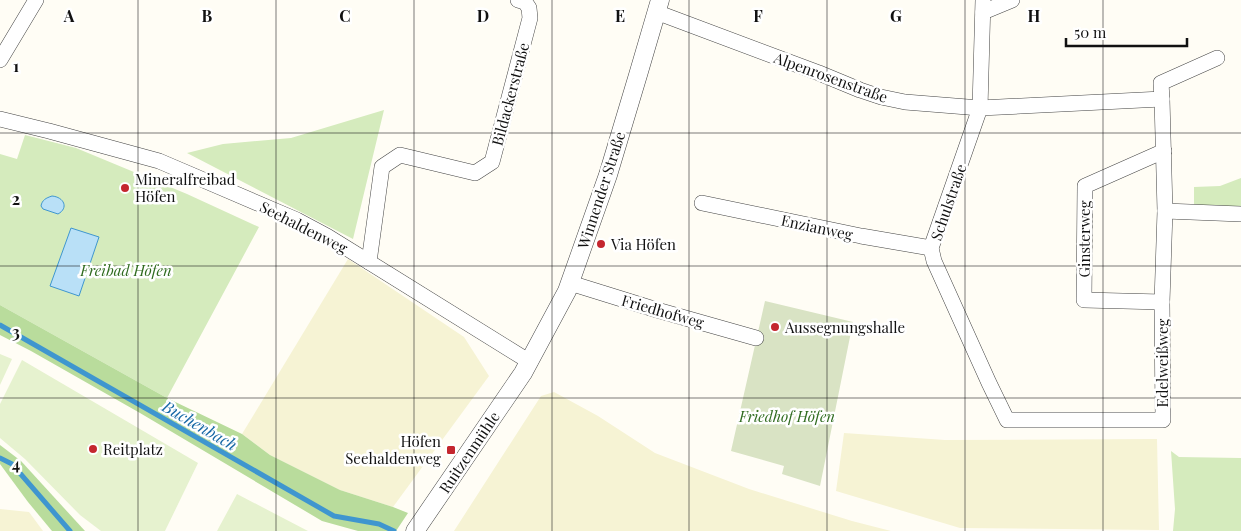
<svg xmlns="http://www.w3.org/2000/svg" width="1241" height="531" viewBox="0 0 1241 531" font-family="'Playfair Display',serif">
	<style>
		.farmland { fill: #f6f3d4 }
		.green { fill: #d5ebbd }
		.forest { fill: #b9dc9c }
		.cemetery { fill: #d9e3c4 }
		.pitch { fill: #e6f2cf }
		.water { fill: #b9e0f7; stroke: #3f96cf }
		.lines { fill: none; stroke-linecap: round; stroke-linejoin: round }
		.stream { stroke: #3f96cf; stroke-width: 5 }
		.minor-casing { stroke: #444; stroke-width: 16 }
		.tertiary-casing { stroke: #444; stroke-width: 19 }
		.minor { stroke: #fff; stroke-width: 15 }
		.tertiary { stroke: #fff; stroke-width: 18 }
		.grid { fill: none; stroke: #111; stroke-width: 1; stroke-opacity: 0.55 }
		.poi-dot { fill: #c4262e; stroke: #fff; stroke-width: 2 }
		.labels { text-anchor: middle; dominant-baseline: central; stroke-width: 5; stroke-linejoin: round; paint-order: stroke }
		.street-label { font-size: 15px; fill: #111; stroke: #fff }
		.poi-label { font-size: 15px; fill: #111; stroke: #fff; text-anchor: start }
		.park-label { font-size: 15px; font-style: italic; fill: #2f6b1f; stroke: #fff }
		.water-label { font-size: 16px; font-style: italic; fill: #1768a6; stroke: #fff }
		.grid-label { font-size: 16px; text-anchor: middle; font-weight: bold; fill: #111; stroke: #fff; stroke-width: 5; stroke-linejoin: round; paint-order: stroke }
	</style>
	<rect width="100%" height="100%" fill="#fffdf5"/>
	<g class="farmland">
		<polygon points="348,259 464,337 489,376 393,507 340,490 270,455 242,434"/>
		<polygon points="554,392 598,416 655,453 749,489 852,521 891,531 454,531 541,396"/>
		<polygon points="844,433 945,440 1157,439 1159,530 960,528 836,491"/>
		<polygon points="0,509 29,512 43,531 0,531"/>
	</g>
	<g class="green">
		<polygon points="384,110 353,239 187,153 223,144 291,138"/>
		<polygon points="25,135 76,148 187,194 259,227 167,398 0,305 0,154 17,159"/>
		<polygon points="1241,178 1241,207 1194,206 1194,187 1220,186"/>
		<polygon points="1171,451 1179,457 1241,458 1241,531 1173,531 1175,509"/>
	</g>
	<g class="forest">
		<polygon points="0,305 167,398 242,434 270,455 340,490 393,507 408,513 396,531 358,531 322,521 140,413 31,351 0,335"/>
		<polygon points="0,445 21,461 85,531 52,531 28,502 0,464"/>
	</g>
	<polygon class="cemetery" points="765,301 853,322 820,486 782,474 784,466 731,451"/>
	<g class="pitch">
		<polygon points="0,354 12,359 0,385"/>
		<polygon points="22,360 198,463 165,531 101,531 80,515 25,459 0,438 0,404"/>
		<polygon points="237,494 308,531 217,531"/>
	</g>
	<g class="water">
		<path d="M52,196c12,1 17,12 6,18l-15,-5 -2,-3c1,-6 5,-8 11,-10z"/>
		<polygon points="71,228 99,237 79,296 50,286"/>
	</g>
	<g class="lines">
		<g class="stream">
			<polyline points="0,325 334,516 379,524 394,531"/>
			<polyline points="0,458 12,464 70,531"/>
		</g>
		<defs>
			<g id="minor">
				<polyline points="983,0 980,108 931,248 934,261 989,383 1007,420 1163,420 1162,302 1165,211 1162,99 1161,83 1217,58"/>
				<polyline points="656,12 819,73 860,90 881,97 905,102 980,108 1162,99"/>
				<polyline points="983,12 1012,0"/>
				<polyline points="0,60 36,0"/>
				<polyline points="0,119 49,131 159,161 297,220 327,236 530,362"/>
				<polyline points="702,203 861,236 931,248"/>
				<polyline points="1165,211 1241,214"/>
				<polyline points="369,262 382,167 400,155 475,173 492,162 530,18 529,8 525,2 518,0"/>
				<polyline points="570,283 657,310 756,338"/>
				<polyline points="1162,302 1084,300 1085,186 1164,151"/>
			</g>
			<polyline id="tertiary" points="415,531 523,373 567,291 608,175 638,75 660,0"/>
		</defs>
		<use href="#minor" class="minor-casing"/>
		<use href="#tertiary" class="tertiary-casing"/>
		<use href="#minor" class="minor"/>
		<use href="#tertiary" class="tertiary"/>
	</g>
	<path class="grid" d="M138,0v531M276,0v531M414,0v531M552,0v531M689,0v531M827,0v531M965,0v531M1103,0v531M0,133h1241M0,266h1241M0,398h1241"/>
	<g class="poi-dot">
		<circle cx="125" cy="188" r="5"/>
		<circle cx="601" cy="244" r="5"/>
		<circle cx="775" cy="327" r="5"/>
		<circle cx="93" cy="449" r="5"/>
		<rect x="446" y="445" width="10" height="10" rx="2.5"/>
	</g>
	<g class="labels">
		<g class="street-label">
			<text transform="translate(831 77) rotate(20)">Alpenrosenstraße</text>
			<text transform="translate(510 94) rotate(-75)">Bildackerstraße</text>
			<text transform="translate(601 190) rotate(-72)">Winnender Straße</text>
			<text transform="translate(948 202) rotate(-71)">Schulstraße</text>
			<text transform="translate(304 227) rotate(27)">Seehaldenweg</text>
			<text transform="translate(817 227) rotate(12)">Enzianweg</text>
			<text transform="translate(1084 239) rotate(-90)">Ginsterweg</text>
			<text transform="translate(663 311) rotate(16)">Friedhofweg</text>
			<text transform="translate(1162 363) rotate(-90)">Edelweißweg</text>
			<text transform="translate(469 452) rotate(-56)">Ruitzenmühle</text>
		</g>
		<g class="poi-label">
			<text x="135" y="179">Mineralfreibad<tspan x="135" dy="17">Höfen</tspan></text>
			<text x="611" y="244">Via Höfen</text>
			<text x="785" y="327">Aussegnungshalle</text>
			<text x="441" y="441" text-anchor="end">Höfen<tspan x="441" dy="17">Seehaldenweg</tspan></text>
			<text x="103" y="449">Reitplatz</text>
		</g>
		<g class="park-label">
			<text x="126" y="270">Freibad Höfen</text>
			<text x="787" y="416">Friedhof Höfen</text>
		</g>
		<g class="water-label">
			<text transform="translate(200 425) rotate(30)">Buchenbach</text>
		</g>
	</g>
	<g class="grid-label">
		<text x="69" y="22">A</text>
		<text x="207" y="22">B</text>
		<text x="345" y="22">C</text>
		<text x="483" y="22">D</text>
		<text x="620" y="22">E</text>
		<text x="758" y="22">F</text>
		<text x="896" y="22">G</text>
		<text x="1034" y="22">H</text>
		<text x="16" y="72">1</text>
		<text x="16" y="205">2</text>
		<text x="16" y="338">3</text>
		<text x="16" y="470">4</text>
	</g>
	<path d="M1066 38v8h121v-8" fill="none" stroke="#111111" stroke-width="2.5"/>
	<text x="1074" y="38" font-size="15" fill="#111111" stroke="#ffffff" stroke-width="4" paint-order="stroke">50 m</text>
</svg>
